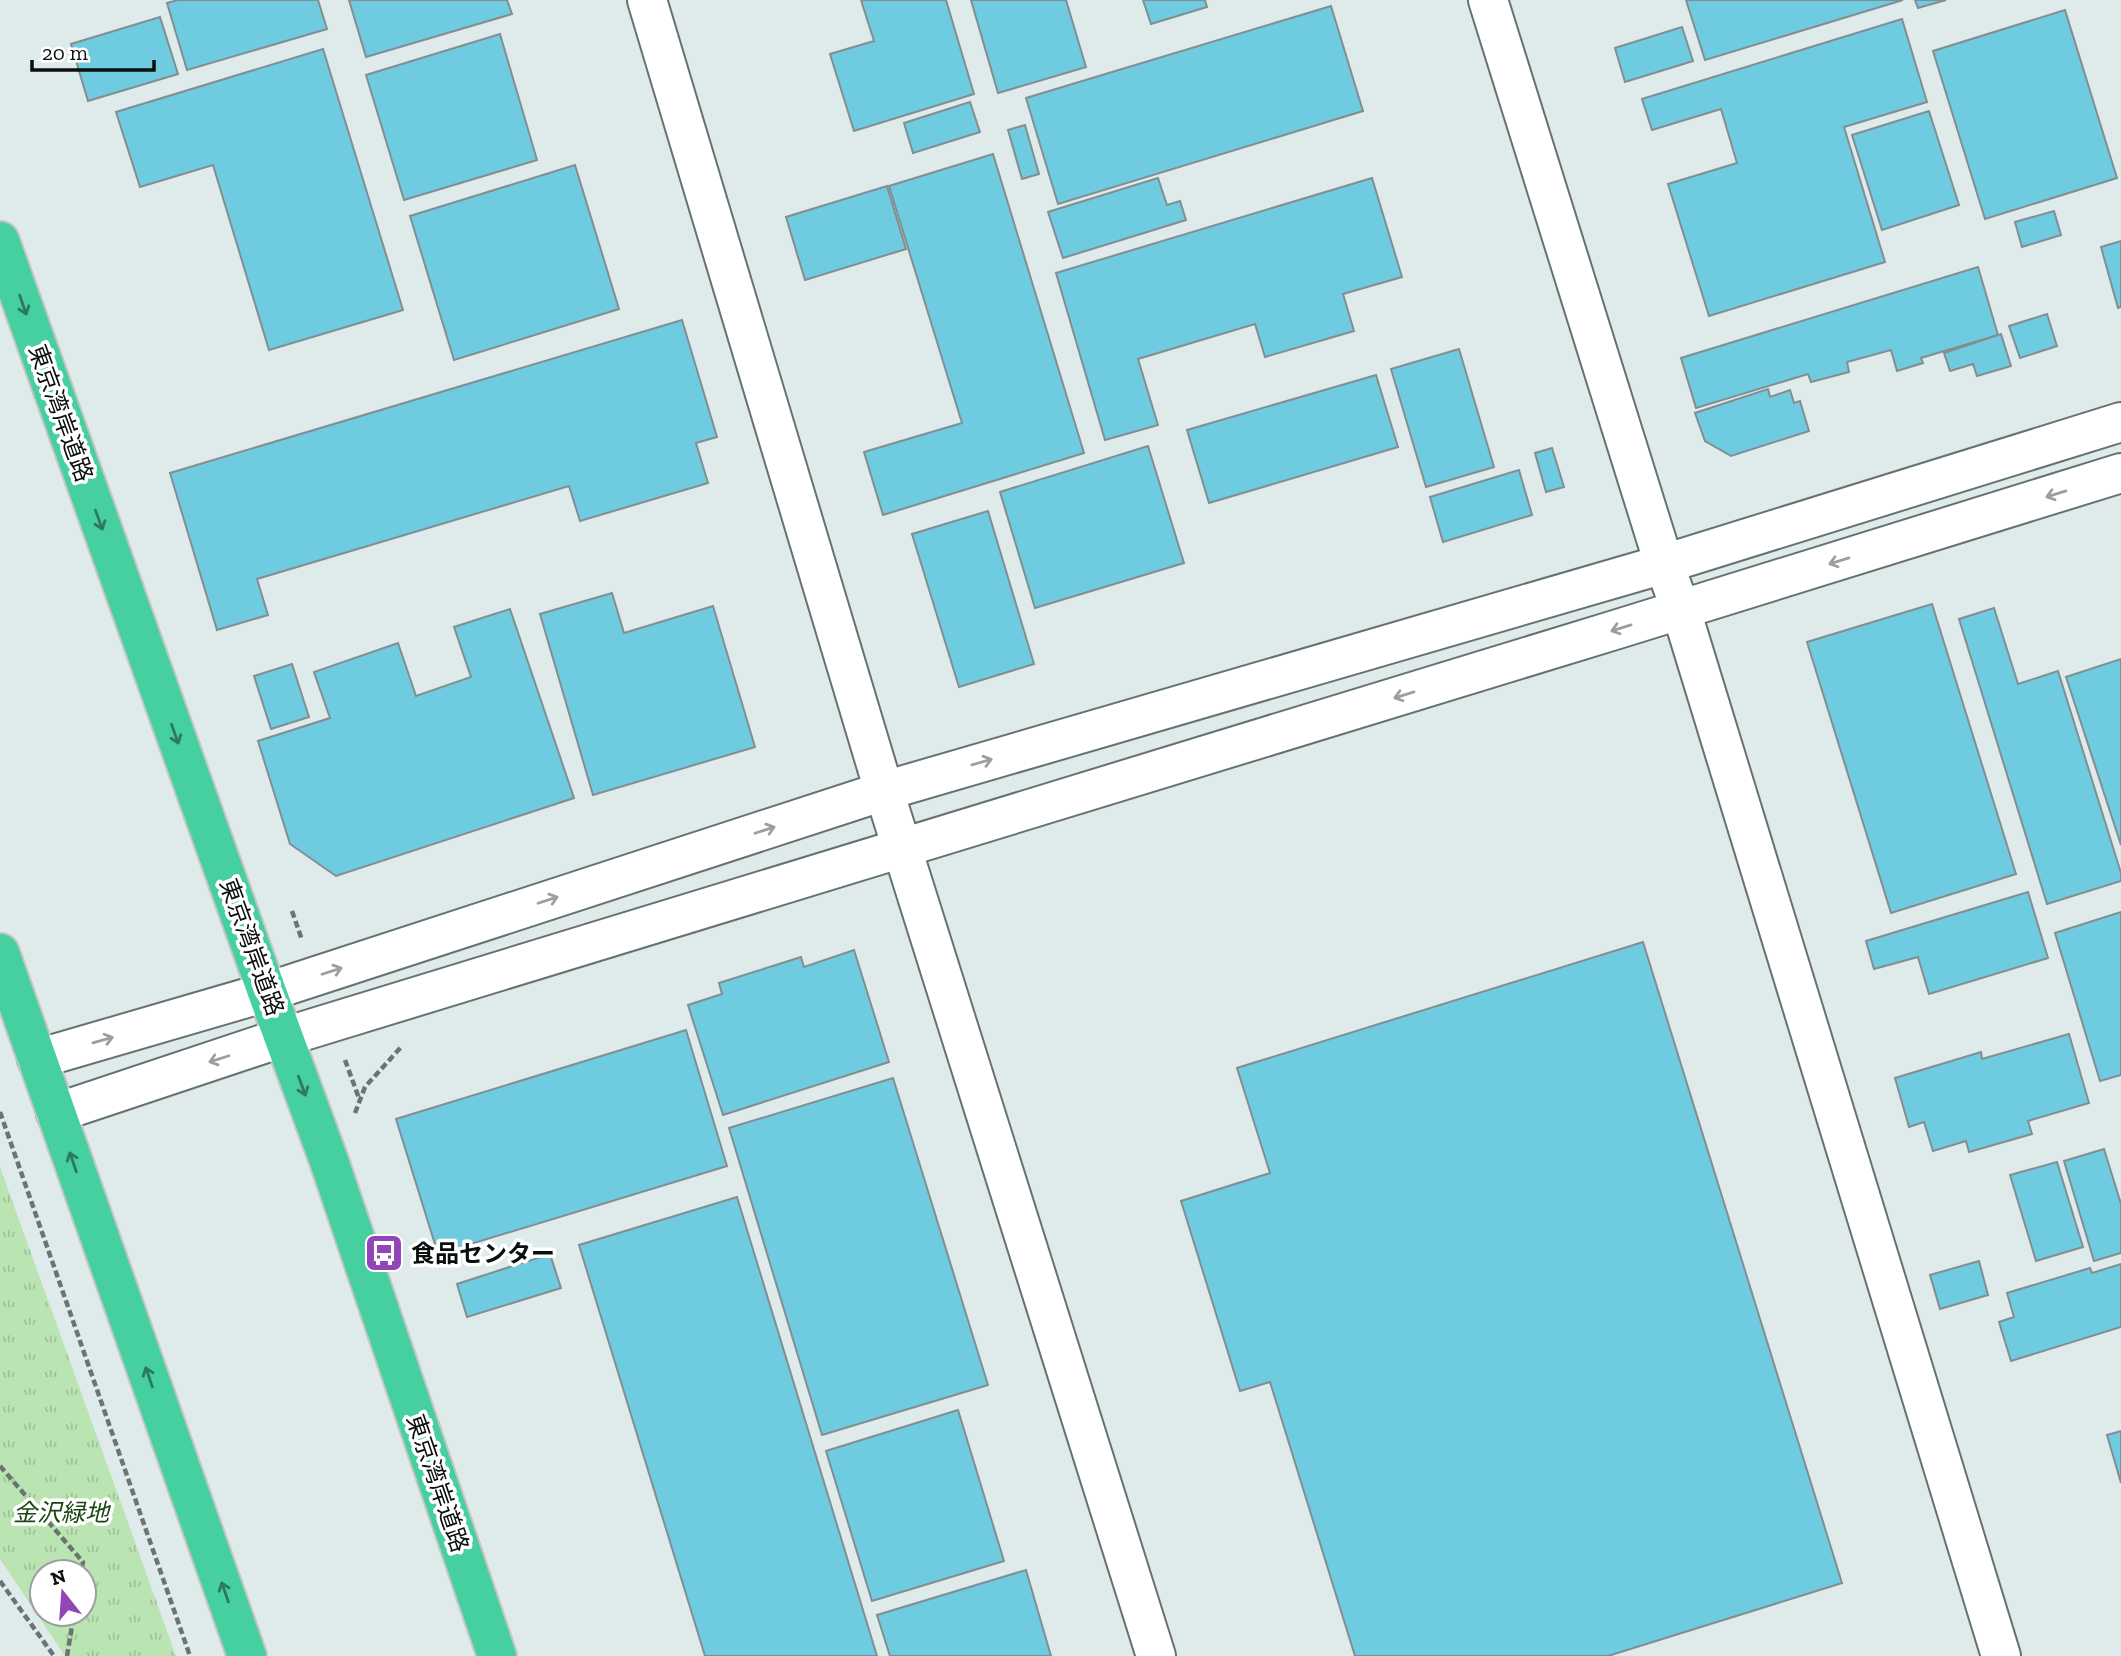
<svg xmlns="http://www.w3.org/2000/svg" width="2121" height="1656" viewBox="0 0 2121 1656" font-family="'Zilla Slab','Noto Sans JP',serif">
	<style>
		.grass { fill: url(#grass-tufts); fill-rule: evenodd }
		.building { fill: #6fcbe0; stroke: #828e91; stroke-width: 2 }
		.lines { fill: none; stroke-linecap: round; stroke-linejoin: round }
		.minor-casing { stroke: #667271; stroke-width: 42 }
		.highway-casing { stroke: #c4c5c5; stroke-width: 42 }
		.path { stroke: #6b7373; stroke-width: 4.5; stroke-dasharray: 7 3.5; stroke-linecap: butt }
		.minor { stroke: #fff; stroke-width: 38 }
		.highway { stroke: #47d09f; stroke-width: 38 }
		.oneway { stroke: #2c795e }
		.oneway2 { stroke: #9d9f9f }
		.labels { text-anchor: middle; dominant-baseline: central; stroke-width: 7; stroke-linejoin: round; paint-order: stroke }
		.street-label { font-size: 24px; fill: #0a0e0e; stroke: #fff }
		.poi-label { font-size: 24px; font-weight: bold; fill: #0a0e0e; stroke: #fff; text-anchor: start }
		.park-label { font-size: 24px; font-style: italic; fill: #194710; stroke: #fff }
	</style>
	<defs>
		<pattern id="grass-tufts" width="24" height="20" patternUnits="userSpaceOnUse" patternTransform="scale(1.75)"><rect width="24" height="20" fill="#bbe4b3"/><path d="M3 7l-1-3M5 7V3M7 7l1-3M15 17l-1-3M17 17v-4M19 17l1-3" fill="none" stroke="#9fc299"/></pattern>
	</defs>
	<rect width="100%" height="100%" fill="#deebea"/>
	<path class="grass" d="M0,1167l176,489h-111l-65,-97zM42,1572h42v42h-42z"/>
	<g class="building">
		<polygon points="178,0 318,0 327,29 187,70 167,3"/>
		<polygon points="349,0 507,0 512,14 366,57"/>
		<polygon points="861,0 946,0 974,94 854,131 830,54 874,41"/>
		<polygon points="971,0 1066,0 1086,67 998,93"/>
		<polygon points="1143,0 1205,0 1207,7 1151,24"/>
		<polygon points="1686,0 1903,0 1705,60"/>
		<polygon points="1915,0 1946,0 1918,8"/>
		<polygon points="1331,6 1363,111 1058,204 1026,98"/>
		<polygon points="2065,10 2117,178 1985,219 1933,51"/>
		<polygon points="160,17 178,74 88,101 71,44"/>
		<polygon points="1902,19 1927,102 1844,127 1885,262 1709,316 1668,184 1737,163 1721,109 1652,130 1642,99"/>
		<polygon points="1682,27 1693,61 1625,82 1615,48"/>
		<polygon points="500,34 537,160 404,200 366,75"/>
		<polygon points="323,49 403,310 269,350 213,165 140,187 116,112"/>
		<polygon points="970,102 980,132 913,153 904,123"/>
		<polygon points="1929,111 1959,205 1882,230 1852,135"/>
		<polygon points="1025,125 1039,174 1022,179 1008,130"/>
		<polygon points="993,154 1084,453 883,515 864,452 962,423 889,186"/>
		<polygon points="575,165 619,309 454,360 410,216"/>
		<polygon points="1158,178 1167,205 1180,201 1186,220 1063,258 1048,212"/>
		<polygon points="1372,178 1402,277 1343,294 1354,331 1265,357 1255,324 1138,359 1158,425 1105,440 1056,273"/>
		<polygon points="887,186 906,249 805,280 786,217"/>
		<polygon points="2054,211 2061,235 2022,247 2015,222"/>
		<polygon points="2121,241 2121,307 2118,308 2101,247"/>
		<polygon points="1978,267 1998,335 1921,358 1923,363 1897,371 1891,350 1847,362 1849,372 1811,382 1808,374 1696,408 1681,358"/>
		<polygon points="2047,314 2057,346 2020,358 2009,326"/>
		<polygon points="682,320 717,437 696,443 708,483 580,521 569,486 257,579 268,615 217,630 170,473"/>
		<polygon points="2001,334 2011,366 1977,376 1973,364 1950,371 1944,353"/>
		<polygon points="1459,349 1494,467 1426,487 1391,369"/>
		<polygon points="1376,375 1398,447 1209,503 1187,430"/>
		<polygon points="1768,389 1770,397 1790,390 1794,403 1800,401 1809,431 1731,456 1705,441 1695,413"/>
		<polygon points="1148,446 1184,563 1035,608 1000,492"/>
		<polygon points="1552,448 1564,487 1546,492 1535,453"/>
		<polygon points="1519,470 1532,515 1443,542 1430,497"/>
		<polygon points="988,511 1034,664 959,687 912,534"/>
		<polygon points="612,593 624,633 713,606 755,747 593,795 540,614"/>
		<polygon points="1932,604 2016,874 1891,913 1807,642"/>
		<polygon points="1994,608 2018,684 2058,671 2121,873 2121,881 2047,904 1959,619"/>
		<polygon points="510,609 574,798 336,876 290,844 258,741 330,718 314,672 398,643 416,696 471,677 454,627"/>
		<polygon points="2121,659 2121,845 2066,677"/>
		<polygon points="292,664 309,717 271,729 254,676"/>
		<polygon points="2028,892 2048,958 1929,994 1918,957 1874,969 1866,941"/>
		<polygon points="2121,912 2121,1075 2100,1081 2055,933"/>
		<polygon points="1643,942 1842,1583 1608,1656 1355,1656 1270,1382 1240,1391 1181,1201 1270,1173 1237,1068"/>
		<polygon points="854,950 889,1062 723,1115 688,1005 722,994 719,983 801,957 804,967"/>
		<polygon points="686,1030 727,1166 438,1254 396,1119"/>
		<polygon points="2069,1034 2089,1103 2028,1121 2032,1134 1969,1152 1966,1141 1933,1151 1924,1122 1909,1127 1895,1078 1981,1052 1982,1059"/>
		<polygon points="893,1078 988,1385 822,1435 729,1128"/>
		<polygon points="2104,1149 2121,1204 2121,1253 2094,1261 2064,1161"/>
		<polygon points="2057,1162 2083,1247 2036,1261 2010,1175"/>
		<polygon points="737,1197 877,1656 705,1656 579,1245"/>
		<polygon points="550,1254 561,1288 467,1317 457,1284"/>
		<polygon points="1979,1261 1988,1295 1940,1309 1930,1275"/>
		<polygon points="2121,1264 2121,1327 2011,1361 1999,1322 2014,1317 2007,1293 2090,1268 2092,1273"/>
		<polygon points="958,1410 1004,1561 872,1601 826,1451"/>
		<polygon points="2121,1431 2121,1483 2107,1435"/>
		<polygon points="1026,1570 1051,1656 890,1656 877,1615"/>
	</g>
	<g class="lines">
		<defs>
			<g id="minor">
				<polyline points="647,0 884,791 1156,1656"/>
				<polyline points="1488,0 1664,564 1681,610 2001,1656"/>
				<polyline points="37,1059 267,992 884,791 1664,564 2121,422"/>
				<polyline points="56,1113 284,1037 1618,629 2121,473"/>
			</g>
			<g id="highway">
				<polyline points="0,241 267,992 329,1161 497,1656"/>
				<polyline points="0,953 247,1656"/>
			</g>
		</defs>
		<use href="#minor" class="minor-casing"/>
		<use href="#highway" class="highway-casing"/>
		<g class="path">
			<polyline points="292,911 302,940"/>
			<polyline points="345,1060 360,1101"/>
			<polyline points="0,1112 190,1656"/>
			<polyline points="355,1113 365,1087 402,1046"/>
			<polyline points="0,1466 83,1562 81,1572"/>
			<polyline points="0,1581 54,1656"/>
			<polyline points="67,1656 74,1614"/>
		</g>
		<use href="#minor" class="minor"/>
		<use href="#highway" class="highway"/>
	</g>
	<defs><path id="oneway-shaft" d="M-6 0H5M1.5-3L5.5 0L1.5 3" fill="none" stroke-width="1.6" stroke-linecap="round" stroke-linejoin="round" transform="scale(1.75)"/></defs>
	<g class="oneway">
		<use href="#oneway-shaft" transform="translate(23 305) rotate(71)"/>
		<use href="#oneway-shaft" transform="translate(99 520) rotate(70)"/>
		<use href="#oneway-shaft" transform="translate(175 734) rotate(70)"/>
		<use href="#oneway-shaft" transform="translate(302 1086) rotate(70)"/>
		<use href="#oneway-shaft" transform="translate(73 1162) rotate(-109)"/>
		<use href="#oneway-shaft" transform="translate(149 1377) rotate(-109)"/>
		<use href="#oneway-shaft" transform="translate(225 1592) rotate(-109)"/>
	</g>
	<g class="oneway2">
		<use href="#oneway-shaft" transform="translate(2056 494) rotate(163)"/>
		<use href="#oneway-shaft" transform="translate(1839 561) rotate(163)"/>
		<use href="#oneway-shaft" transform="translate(1621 628) rotate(163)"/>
		<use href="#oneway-shaft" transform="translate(1404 695) rotate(163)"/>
		<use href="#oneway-shaft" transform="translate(982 762) rotate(-16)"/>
		<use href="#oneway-shaft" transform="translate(765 830) rotate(-18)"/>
		<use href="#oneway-shaft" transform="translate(548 900) rotate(-18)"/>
		<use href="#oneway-shaft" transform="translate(332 971) rotate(-18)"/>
		<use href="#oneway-shaft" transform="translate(103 1040) rotate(-16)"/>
		<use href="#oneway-shaft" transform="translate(219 1059) rotate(162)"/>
	</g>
	<defs>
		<symbol id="bus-square" viewBox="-11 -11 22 22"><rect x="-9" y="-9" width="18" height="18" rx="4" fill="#9146b8" stroke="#fff"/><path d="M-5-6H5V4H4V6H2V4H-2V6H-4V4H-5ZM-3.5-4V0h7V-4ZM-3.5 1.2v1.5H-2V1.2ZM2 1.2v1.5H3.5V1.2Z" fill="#fff"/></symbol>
	</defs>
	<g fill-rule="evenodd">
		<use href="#bus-square" x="362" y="1231" width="44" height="44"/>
	</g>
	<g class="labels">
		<g class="street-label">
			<text transform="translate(61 413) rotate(70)">東京湾岸道路</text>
			<text transform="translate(252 947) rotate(70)">東京湾岸道路</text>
			<text transform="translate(438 1483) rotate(71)">東京湾岸道路</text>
		</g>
		<g class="poi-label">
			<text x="411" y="1253">食品センター</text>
		</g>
		<g class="park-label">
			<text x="61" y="1512">金沢緑地</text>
		</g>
	</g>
	<g transform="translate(63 1593) rotate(343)"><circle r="33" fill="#ffffff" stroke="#9d9f9f" stroke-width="2"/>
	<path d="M0-5L12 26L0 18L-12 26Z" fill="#9146b8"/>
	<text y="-10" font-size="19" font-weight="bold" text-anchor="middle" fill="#0a0e0e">N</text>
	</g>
	<path d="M32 60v10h122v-10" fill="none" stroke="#0a0e0e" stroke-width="3.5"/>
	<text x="42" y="60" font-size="21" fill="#0a0e0e" stroke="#ffffff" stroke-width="5" paint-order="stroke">20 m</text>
</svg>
